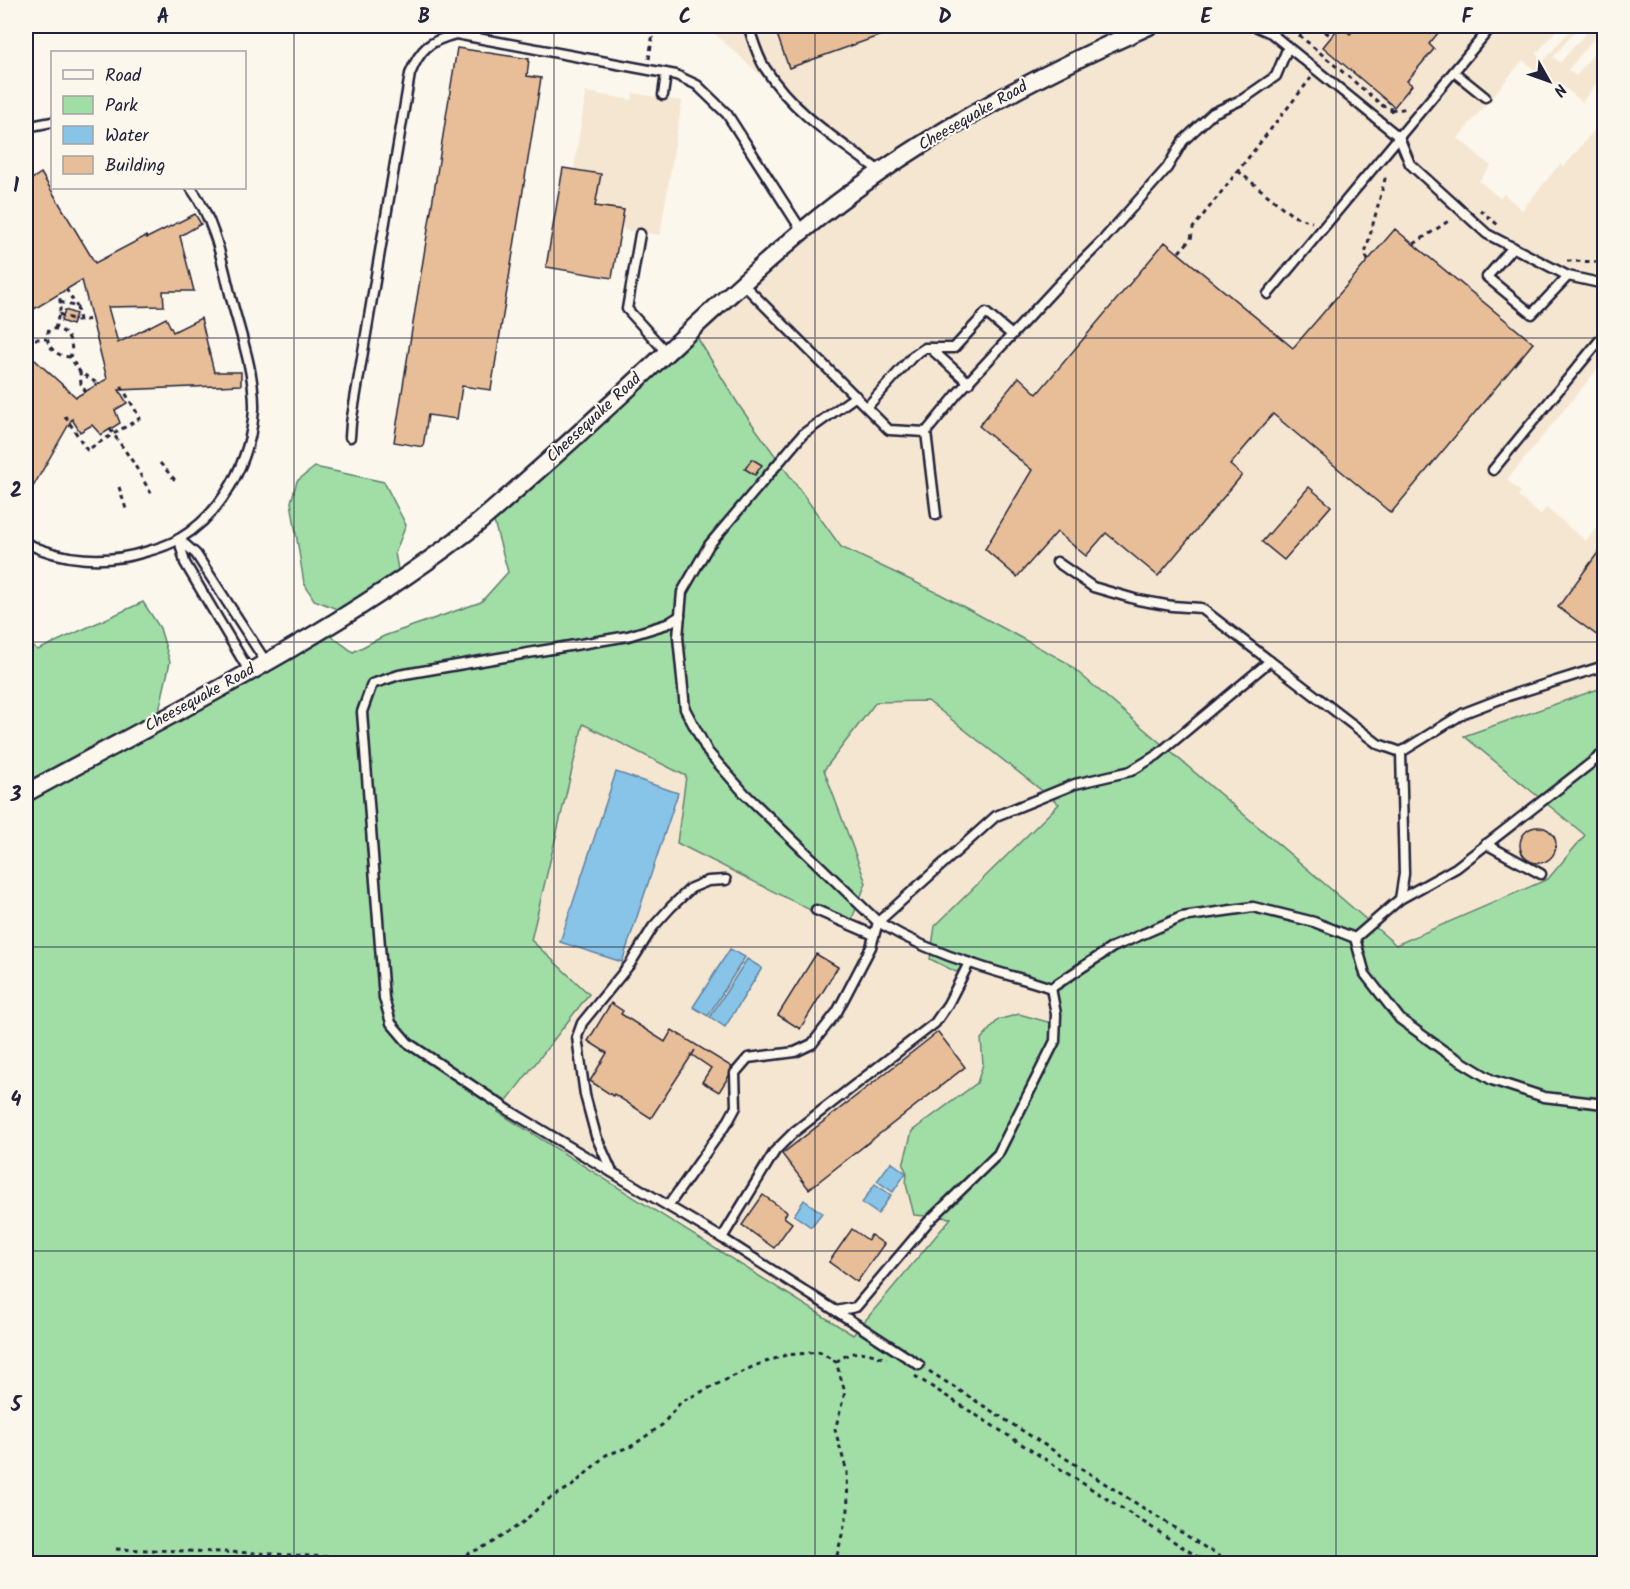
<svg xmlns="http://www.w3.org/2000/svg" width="1630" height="1589" viewBox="0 0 1630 1589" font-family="Kalam,sans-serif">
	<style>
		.built { fill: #f5e6d2 }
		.green { fill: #a0dea6; stroke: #618070; stroke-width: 1.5; fill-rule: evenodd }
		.water { fill: #88c4e8; stroke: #5f83a3; stroke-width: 1.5 }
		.building { fill: #e7be97; stroke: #22223b; stroke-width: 1.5 }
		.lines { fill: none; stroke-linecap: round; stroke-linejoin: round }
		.lane-casing { stroke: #22223b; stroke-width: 13 }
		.street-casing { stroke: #22223b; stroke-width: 21 }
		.path { stroke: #22223b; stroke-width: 3; stroke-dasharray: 4.5 4.5; stroke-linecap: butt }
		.lane { stroke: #fbf7ec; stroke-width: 8 }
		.street { stroke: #fbf7ec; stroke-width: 16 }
		.grid { fill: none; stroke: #22223b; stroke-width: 1.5; stroke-opacity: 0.55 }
		.labels { text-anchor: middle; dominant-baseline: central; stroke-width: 4.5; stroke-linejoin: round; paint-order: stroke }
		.street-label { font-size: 16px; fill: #22223b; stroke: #fbf7ec }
		.neatline { fill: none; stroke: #22223b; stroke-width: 2 }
		.grid-label { font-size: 20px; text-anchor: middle; font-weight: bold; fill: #22223b }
	</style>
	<rect width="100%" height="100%" fill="#fbf7ec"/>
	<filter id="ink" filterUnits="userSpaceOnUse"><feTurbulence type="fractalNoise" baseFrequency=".0167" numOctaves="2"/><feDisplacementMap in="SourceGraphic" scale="12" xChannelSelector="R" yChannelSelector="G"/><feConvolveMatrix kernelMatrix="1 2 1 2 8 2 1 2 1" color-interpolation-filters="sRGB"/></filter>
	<g filter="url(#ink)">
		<g class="built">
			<polygon points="706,26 1560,26 1536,54 1544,61 1569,31 1563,26 1580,26 1553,57 1560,63 1592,26 1604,26 1568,70 1576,76 1604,41 1604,74 1582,102 1558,82 1554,86 1523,60 1458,138 1491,166 1479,181 1500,198 1504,194 1522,210 1560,164 1564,167 1604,118 1604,186 1602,189 1604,191 1604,361 1507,480 1521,492 1518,496 1540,515 1546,508 1586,541 1604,519 1604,687 1464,736 1586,835 1548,879 1396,945 1066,662 940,594 841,547 740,407 692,329 881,172 816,125"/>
			<polygon points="586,92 632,100 633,93 682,101 660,235 624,230 624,227 621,227 624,210 595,206 601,174 574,169"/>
			<polygon points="928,701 1059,804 935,926 969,963 1051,988 1056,1024 1019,1014 981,1039 983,1064 977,1083 912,1131 906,1184 952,1218 853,1335 661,1212 498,1113 589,994 531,940 583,724 687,776 866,883 824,770 876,702"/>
		</g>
		<g class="green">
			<path d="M692,329l48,78 101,140 99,47 126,68 330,283 152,-66 37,-44 -121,-99 140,-49v876h-1578v-921l12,8 105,-48 17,26 10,34 -13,58 165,-91 31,23 31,-16 97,-34 27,-30 -17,-61zM928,701l131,103 -124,122 -5,33 26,13 13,-9 82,25 4,36 -36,-10 -21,6 -17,19 2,25 -6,19 -65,48 -9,34 4,8 -1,11 8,31 37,3 -98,117 -355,-223 91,-118 -58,-54 52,-216 103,52 -9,67 171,86 18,-46 -42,-113 52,-68z"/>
			<polygon points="315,467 384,482 406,525 395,553 400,580 347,613 314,600 304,583 291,502 297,481"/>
		</g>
		<g class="water">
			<polygon points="616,772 678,793 622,962 560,942"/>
			<polygon points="730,949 745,957 708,1016 693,1007"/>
			<polygon points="747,959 762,968 725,1027 710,1017"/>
			<polygon points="891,1162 906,1173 893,1192 877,1181"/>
			<polygon points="875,1184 891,1195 878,1214 862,1203"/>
			<polygon points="804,1200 822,1213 811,1227 794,1215"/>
		</g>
		<g class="building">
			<polygon points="774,26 904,26 904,27 789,68"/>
			<polygon points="1340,26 1350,34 1358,26 1444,26 1429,44 1434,49 1407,81 1412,85 1394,107 1323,47"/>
			<polygon points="457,48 529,59 527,76 541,78 491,390 462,386 457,419 428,415 423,447 394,442"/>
			<polygon points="563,168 601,174 595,206 624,210 612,278 546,267"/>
			<polygon points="41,173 95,263 146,236 147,238 195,214 201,224 180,236 194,291 163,291 164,306 108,307 118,343 166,318 173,332 201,318 214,372 241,372 241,385 119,390 127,403 115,410 120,423 101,435 92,425 80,432 72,419 26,499 26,352 76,397 107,379 82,280 26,314 26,183"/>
			<polygon points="1395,229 1533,343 1391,513 1273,414 1230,465 1242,475 1158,576 1106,533 1086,556 1057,532 1017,577 985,549 1032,470 979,426 1019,377 1037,394 1165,242 1293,348"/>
			<polygon points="65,310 76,314 72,325 61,321"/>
			<polygon points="752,459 762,465 755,475 745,469"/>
			<polygon points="1309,487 1331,506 1284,560 1262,542"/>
			<polygon points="1605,543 1605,641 1558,607"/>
			<circle cx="1538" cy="845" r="18"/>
			<polygon points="816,954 838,967 800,1029 778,1015"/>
			<polygon points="611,1003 623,1011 621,1014 665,1042 672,1030 732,1067 729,1076 719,1092 702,1082 711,1068 692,1055 695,1050 651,1118 614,1094 613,1096 590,1081 607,1053 588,1041"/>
			<polygon points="938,1032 965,1067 809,1189 782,1154"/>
			<polygon points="763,1195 787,1212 784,1217 792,1223 774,1248 742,1225"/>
			<polygon points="852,1229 868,1240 871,1235 884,1244 857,1282 829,1262"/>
		</g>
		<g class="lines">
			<defs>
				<g id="lane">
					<path d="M748,26c5,13 9,30 17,42 28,45 74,73 116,104"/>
					<polyline points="1288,47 1399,137 1492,26"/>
					<polyline points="1454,72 1485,97"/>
					<polyline points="663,95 666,74"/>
					<polyline points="26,127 52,122"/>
					<polyline points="640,234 627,309 666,352"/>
					<polyline points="1568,276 1604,284"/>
					<polyline points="743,284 889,430 926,432 958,393 1062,281 1104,239 1167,168 1183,141 1213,113 1243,99 1276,76 1288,47 1271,33 1255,26"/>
					<polyline points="1268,294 1399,137 1410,164 1487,234 1518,250 1568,276 1532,314 1487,277 1513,247"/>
					<polyline points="930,348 969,383"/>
					<path d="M856,396l-53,38 -94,111 -27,47 -4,45 7,72 23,43 37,42 133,128c30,18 65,33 98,43 25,9 50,14 75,23l62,-41 69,-30 71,-10 61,15 41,16 45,-39 56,-31 148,-115"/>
					<polyline points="867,407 913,356 925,348 954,348 986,313 1012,335"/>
					<polyline points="926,432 936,515"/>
					<path d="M350,437l1,-14 59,-349c10,-25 19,-33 46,-40l220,41 21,10 30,29 75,117"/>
					<polyline points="1493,470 1604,335"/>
					<path d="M26,543c36,18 80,21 119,9 11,-3 24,-7 34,-13 44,-26 72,-79 75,-130 1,-35 -14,-77 -23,-111 -9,-38 -17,-79 -40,-110"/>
					<polyline points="1057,562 1093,587 1138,600 1172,606 1201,608 1378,744 1401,752 1464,713 1508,696 1604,666"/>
					<polyline points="249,671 185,563 179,539 196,554 266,662"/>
					<polyline points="1486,844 1541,874"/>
					<polyline points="1400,899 1404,874 1401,752"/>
					<polyline points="816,910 874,935"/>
					<polyline points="1355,938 1365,974 1400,1019 1444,1051 1492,1080 1544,1097 1604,1104"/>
					<polyline points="1051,988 1056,1014 1055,1041 998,1154 928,1222 856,1307 836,1311 722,1238 668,1206 729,1120 736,1107 735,1073 748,1058 795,1052 812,1044 837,1012 871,947 878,922 996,816 1075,784 1131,771 1157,755 1270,661"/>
					<polyline points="612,1172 596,1136 585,1095 577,1037 582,1023 630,964 653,927 671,907 691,888 708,881 726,880"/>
					<polyline points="668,1206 510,1111 408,1043 391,1023 384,998 362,712 372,684 399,675 628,636 667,624 680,616"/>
					<polyline points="722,1238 775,1151 794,1132 935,1023 948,1004 969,963"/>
					<polyline points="836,1311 919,1365"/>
				</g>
				<path id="street" d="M26,793c147,-80 303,-156 437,-258 26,-20 49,-42 73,-63 90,-79 174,-163 265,-240 105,-88 225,-151 348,-206"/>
			</defs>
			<use href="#lane" class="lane-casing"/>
			<use href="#street" class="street-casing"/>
			<g class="path">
				<polyline points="1318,26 1331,36"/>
				<polyline points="1299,35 1383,106 1391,109 1391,113"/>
				<polyline points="649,59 654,26"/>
				<polyline points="1391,109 1398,110 1407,108"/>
				<polyline points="1238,171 1293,216 1312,222"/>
				<polyline points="1480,210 1498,225"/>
				<polyline points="1414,244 1450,220"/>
				<polyline points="1179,252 1191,239 1193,228 1311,78"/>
				<polyline points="1368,260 1365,254 1385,179 1383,174"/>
				<polyline points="1567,261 1604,262"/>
				<polyline points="66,289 77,307"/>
				<polyline points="60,302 77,307 79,321"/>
				<polyline points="59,314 77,321 92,319"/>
				<polyline points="55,329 60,310 60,293"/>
				<polyline points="26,339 47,339"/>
				<path d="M70,357c-15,-1 -27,-12 -21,-28 16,-3 27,13 21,28l10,15"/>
				<polyline points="86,392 81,384 80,372 98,384"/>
				<polyline points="65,416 87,450 140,418 120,384"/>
				<polyline points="110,429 133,462 153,497"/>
				<polyline points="160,463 175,480"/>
				<polyline points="119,487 126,509"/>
				<path d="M836,1362c20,-15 28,-10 51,-3"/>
				<polyline points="929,1371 1231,1564"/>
				<polyline points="915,1376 1209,1564"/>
				<polyline points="116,1549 256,1553 385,1560 461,1557 490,1544 522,1523 547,1500 572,1486 606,1455 632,1446 662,1425 681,1402 754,1366 786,1355 820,1352 836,1362 845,1392 835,1430 847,1472 848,1510 835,1564"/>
			</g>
			<use href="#lane" class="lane"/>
			<use href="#street" class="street"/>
		</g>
	</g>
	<path class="grid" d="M294,26v1538M554,26v1538M815,26v1538M1076,26v1538M1336,26v1538M26,338h1578M26,642h1578M26,947h1578M26,1251h1578"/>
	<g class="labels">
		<g class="street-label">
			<text transform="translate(973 116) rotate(-30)">Cheesequake Road</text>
			<text transform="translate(594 418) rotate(-43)">Cheesequake Road</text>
			<text transform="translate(200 698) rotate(-29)">Cheesequake Road</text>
		</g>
	</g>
	<rect width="1630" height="1589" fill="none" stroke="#fbf7ec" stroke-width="66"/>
	<rect x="51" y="51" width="195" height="138" fill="#fbf7ec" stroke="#a4a2a5" stroke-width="1.5"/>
	<rect x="63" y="70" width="30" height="9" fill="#fbf7ec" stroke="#a4a2a5" stroke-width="1.5"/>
	<text x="105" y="81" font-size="18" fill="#22223b">Road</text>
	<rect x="63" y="96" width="30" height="18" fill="#a0dea6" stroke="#a4a2a5" stroke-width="1.5"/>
	<text x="105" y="111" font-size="18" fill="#22223b">Park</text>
	<rect x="63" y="126" width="30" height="18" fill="#88c4e8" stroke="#a4a2a5" stroke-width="1.5"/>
	<text x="105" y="141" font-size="18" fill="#22223b">Water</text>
	<rect x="63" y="156" width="30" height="18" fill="#e7be97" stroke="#a4a2a5" stroke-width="1.5"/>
	<text x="105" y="171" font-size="18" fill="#22223b">Building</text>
	<g transform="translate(1549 81) rotate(130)" stroke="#fbf7ec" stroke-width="4.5" paint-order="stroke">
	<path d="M0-4.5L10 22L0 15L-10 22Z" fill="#22223b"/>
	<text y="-9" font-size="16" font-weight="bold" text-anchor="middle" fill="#22223b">N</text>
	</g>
	<rect x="33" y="33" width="1564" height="1523" class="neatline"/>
	<g class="grid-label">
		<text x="163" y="23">A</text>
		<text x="424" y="23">B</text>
		<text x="685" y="23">C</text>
		<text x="945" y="23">D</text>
		<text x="1206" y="23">E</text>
		<text x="1467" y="23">F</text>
		<text x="16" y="192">1</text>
		<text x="16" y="497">2</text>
		<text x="16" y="801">3</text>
		<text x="16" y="1106">4</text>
		<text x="16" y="1411">5</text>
	</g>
</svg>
